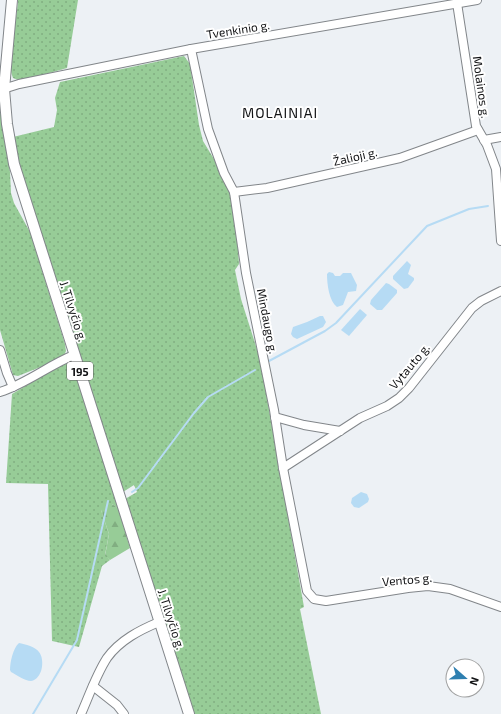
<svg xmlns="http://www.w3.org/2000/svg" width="501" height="714" viewBox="0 0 501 714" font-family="'Exo 2',sans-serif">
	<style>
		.grass { fill: url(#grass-dots) }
		.forest { fill: url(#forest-firs) }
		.water { fill: #b6dbf4 }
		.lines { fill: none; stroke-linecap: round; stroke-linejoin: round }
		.stream { stroke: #b6dbf4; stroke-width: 2 }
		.minor-casing { stroke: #82868a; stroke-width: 10 }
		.major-casing { stroke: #82868a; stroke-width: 12 }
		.minor { stroke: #fff; stroke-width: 8 }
		.major { stroke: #fff; stroke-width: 10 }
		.labels { text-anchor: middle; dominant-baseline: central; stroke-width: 4; stroke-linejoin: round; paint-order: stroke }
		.shield { fill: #fff; stroke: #595a5b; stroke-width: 1 }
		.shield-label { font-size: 11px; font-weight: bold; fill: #121315 }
		.street-label { font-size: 12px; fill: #121315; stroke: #fff }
		.quarter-label { font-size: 14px; letter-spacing: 1px; fill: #121315; stroke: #fff }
	</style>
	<defs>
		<pattern id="grass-dots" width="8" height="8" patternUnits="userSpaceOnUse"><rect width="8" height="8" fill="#97cc97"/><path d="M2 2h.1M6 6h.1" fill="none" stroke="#81ae81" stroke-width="1.8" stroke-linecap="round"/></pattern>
		<pattern id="forest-firs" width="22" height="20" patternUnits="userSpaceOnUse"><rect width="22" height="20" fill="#97cc97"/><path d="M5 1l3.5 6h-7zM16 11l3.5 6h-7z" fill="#81ae81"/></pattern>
	</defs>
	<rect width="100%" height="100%" fill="#edf1f5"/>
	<g class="grass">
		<path d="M18,0h60l-11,68 -46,13 -8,-3c-8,-21 4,-55 5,-78z"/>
		<polygon points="184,56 190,64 199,125 203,141 234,192 239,264 235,270 241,299 260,359 304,607 300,609 321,714 194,714 125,499 137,492 134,485 123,492 22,173 13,137 54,127 57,110 55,98 60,82"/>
		<polygon points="0,109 10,172 11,193 14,203 30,232 65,344 66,351 63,358 18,376 13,375 0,330"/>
		<polygon points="66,362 70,365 75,372 118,508 112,504 101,510 109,534 105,555 110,560 102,566 79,647 52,641 48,484 6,483 12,394"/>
	</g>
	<polygon class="forest" points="103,502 112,504 118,508 130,548 110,560 105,556 109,534 101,510"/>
	<g class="water">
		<polygon points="407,261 411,265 408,274 414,278 414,280 408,288 404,289 393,279 393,276"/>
		<path d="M329,272l4,1 2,3h5l3,-3h8l6,12 -1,6 -8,1 -5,13 -6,2c-8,-6 -10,-23 -10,-33z"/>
		<polygon points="386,283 389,284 397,290 397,293 382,310 377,310 370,304 371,300"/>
		<polygon points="360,309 367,315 349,336 341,330"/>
		<polygon points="320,316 323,316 326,322 323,327 297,339 293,337 291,334 293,327 307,322"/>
		<polygon points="361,492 367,494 369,499 368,502 359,508 354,507 351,503 352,498"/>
		<path d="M19,643c6,1 17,4 20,9 6,7 4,27 -8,29 -6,0 -14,-6 -20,-9l-1,-2c0,-8 3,-22 9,-27z"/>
	</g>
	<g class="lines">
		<g class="stream">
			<polyline points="269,361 325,331 336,323 427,226 469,209 488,206"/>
			<polyline points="132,492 138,488 194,413 208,397 255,370"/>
			<polyline points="33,714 77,640 108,501"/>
		</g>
		<defs>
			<g id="minor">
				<polyline points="457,3 476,126 487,145 496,169 501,241"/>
				<polyline points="191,49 208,129 224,173 234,192 246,273 274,410 283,468 307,591 314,599 326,601 408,588 428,586 450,589 501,607"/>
				<polyline points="0,90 19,84 191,49 477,0"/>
				<polyline points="484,140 501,137"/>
				<polyline points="234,192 267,188 400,158 478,130"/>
				<polyline points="0,350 7,373 13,387"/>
				<path d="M0,392c26,-8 49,-27 74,-37"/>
				<polyline points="275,417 304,425 340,431"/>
				<polyline points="283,468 360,418 387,406 399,398 409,388 472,308 481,301 501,291"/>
				<polyline points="93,686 117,705 124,714"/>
				<path d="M81,714c8,-18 15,-39 26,-56 13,-18 33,-28 52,-36"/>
			</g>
			<polyline id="major" points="12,0 4,89 7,124 14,164 189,714"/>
		</defs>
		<use href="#minor" class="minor-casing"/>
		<use href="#major" class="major-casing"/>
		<use href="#minor" class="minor"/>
		<use href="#major" class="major"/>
	</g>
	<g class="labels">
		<rect class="shield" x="67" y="362" width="26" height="18" rx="3"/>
		<g class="shield-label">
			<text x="80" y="371">195</text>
		</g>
		<g class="street-label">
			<text transform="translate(238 29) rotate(-9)">Tvenkinio g.</text>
			<text transform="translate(482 87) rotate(82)">Molainos g.</text>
			<text transform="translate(355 156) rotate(-13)">Žalioji g.</text>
			<text transform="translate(74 311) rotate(72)">J. Tilvyčio g.</text>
			<text transform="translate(268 321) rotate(79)">Mindaugo g.</text>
			<text transform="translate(409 366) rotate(-50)">Vytauto g.</text>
			<text transform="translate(407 579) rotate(-5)">Ventos g.</text>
			<text transform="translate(172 619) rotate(72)">J. Tilvyčio g.</text>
		</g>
		<g class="quarter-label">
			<text x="280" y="112">MOLAINIAI</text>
		</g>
	</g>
	<g transform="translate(465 678) rotate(110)"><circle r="19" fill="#ffffff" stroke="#a0a1a1"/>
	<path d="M0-3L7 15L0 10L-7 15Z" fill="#2e7fb0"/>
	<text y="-6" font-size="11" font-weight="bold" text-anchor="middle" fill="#121315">N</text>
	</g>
</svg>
